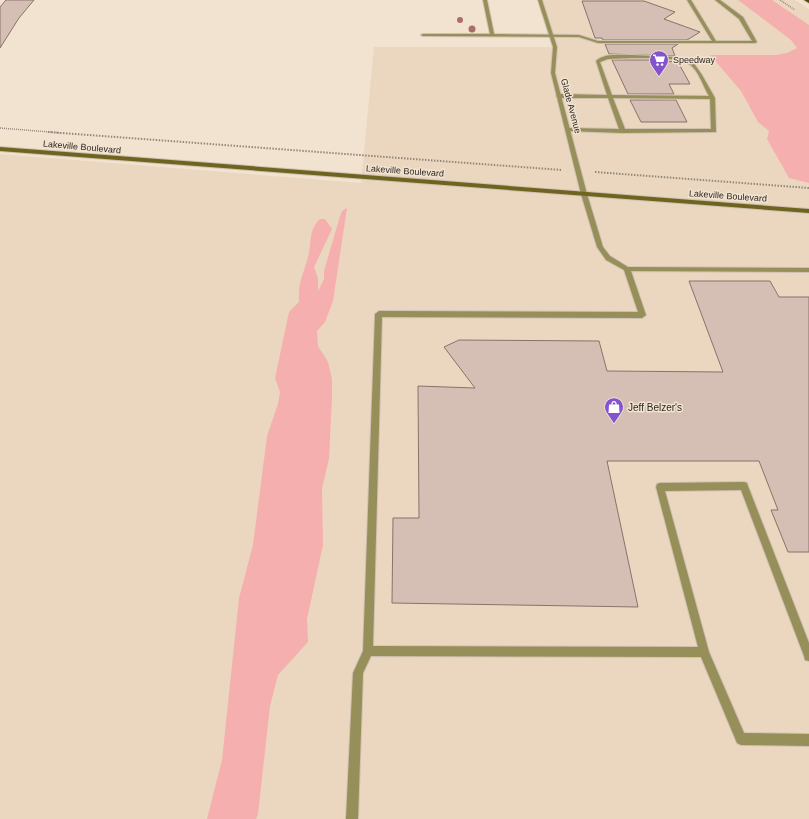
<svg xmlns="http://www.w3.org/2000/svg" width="809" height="819" viewBox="0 0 809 819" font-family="Arial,sans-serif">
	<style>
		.built { fill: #ebd7bf }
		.green { fill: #f5afae }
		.building { fill: #d5bfb5; stroke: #87736a }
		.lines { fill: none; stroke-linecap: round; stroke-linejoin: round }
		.lane-casing { stroke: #cfc1b1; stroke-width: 2 }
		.street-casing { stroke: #cfc1b1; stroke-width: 2 }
		.secondary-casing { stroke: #cfc1b1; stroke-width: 2 }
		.primary-casing { stroke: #cfc1b1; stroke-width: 2 }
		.path-far1 { stroke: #92887b; stroke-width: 1.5; stroke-dasharray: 1 1; stroke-linecap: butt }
		.path { stroke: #92887b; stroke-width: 2; stroke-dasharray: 1.5 1.5; stroke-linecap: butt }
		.lane { fill: #978f59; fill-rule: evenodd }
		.street { fill: #978f59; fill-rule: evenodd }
		.secondary { fill: #6f641f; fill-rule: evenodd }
		.primary { fill: #514700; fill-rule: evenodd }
		.tree { fill: #ab6c6e }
		.labels { text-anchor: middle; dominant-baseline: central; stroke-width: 3; stroke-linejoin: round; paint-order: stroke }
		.far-poi-label { font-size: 9px; fill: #2d2821; stroke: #f2e3d1; text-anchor: start }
		.far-street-label { font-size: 9px; fill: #2d2821; stroke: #f2e3d1 }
		.poi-label { font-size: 10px; fill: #2d2821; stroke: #f2e3d1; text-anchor: start }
	</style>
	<rect width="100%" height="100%" fill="#f2e3d1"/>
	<polygon class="built" points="540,0 795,0 809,9 809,819 0,819 0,154 361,183 374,47 554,47"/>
	<g class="green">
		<polygon points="738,0 772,0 809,25 809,183 789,178 767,139 769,131 758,122 741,91 710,55 776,55 787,53 797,48 791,40"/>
		<path d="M347,208l-14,93 -8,21 -8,9 1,15 10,16 4,17v18l-3,62 -7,29 1,57 -16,74 1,23 -30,33 -8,31 -12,108 -2,5h-49l15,-59 17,-162 14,-53 14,-109 11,-32 2,-12 -5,-14 14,-66 10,-10c-1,-21 4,-26 9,-45 4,-14 0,-27 12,-38h5l7,10 -18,38 4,11v13l6,-12v-8l16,-55 2,-5z"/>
	</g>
	<g class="building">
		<polygon points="6,0 34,0 19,18 0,48 0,7"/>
		<polygon points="582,1 644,1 675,12 664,19 700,32 687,40 603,40 602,38 595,38"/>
		<polygon points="605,44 678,44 672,48 675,56 609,54"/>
		<polygon points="612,60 653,60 678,62 690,84 669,84 674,94 628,94"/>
		<polygon points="630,100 676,100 687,122 641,122"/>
		<polygon points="689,281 770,281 779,297 809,297 809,552 788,552 771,510 778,510 759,461 607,461 638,607 392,603 393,518 419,518 418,386 475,388 444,347 459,340 599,341 607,371 723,372"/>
	</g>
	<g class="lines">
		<defs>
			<g id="lane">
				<polygon points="483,0 487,0 494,34 579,35 598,41 712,41 687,0 691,0 716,41 752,41 739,19 715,0 720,0 743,17 757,42 755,43 598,43 579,37 423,36 421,35 423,34 490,34"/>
				<path d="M632,55l43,2 18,5 9,13 13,23 1,34 -93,1 -56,-2v-2l2,-1 50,1 -11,-31h-49l-3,-2 3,-2 48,1 -11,-34c8,-8 25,-6 36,-6zM632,58c13,0 47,-1 57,6 10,6 14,23 20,32l-97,-1 -12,-33 8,-3zM613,98l97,1 1,30h-86z"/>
				<polygon points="584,192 587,194 603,247 610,256 628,267 809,268 809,272 631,271 646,315 642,318 382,317 373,646 698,647 656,487 657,484 660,483 744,482 747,483 748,486 809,643 809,661 805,660 804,656 741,490 665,491 709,652 744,733 809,734 809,746 741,745 737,743 701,657 371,656 363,673 358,819 346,819 353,673 363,651 375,314 379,311 638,312 624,270 606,260 597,247 581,194"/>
			</g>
			<polygon id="street" points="538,0 542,0 557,47 555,73 587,194 584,196 581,194 551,73 553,47"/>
			<polygon id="secondary" points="0,147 809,209 809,213 0,151"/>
			<polygon id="primary" points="804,0 809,0 809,3"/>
		</defs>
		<use href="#lane" class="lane-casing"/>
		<use href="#street" class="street-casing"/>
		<use href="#secondary" class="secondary-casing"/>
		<use href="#primary" class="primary-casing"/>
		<g class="path-far1">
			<polyline points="780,0 795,10"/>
			<polyline points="0,128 62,133"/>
		</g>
		<g class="path">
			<polyline points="48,132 562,170"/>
			<polyline points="595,172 809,188"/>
		</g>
		<use href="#lane" class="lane"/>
		<use href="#street" class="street"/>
		<use href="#secondary" class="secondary"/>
		<use href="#primary" class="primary"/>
	</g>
	<g class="tree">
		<circle cx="460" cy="20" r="3"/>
		<circle cx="472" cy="29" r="3.5"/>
	</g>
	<defs>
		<symbol id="supermarket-pin" viewBox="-11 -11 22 30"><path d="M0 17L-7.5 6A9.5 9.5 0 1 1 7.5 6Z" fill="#8354cd" stroke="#f2e3d1"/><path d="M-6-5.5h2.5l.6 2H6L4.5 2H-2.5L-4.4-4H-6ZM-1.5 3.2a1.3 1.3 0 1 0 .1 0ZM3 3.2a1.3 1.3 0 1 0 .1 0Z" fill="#fff"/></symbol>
		<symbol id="shop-pin" viewBox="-11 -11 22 30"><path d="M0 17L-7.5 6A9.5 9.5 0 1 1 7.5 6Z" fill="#8354cd" stroke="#f2e3d1"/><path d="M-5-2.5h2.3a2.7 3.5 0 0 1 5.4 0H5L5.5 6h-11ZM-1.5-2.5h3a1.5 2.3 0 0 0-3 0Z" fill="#fff"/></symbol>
	</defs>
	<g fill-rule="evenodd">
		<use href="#supermarket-pin" x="648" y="49" width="22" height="30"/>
		<use href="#shop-pin" x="603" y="396" width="22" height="30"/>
	</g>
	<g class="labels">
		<g class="far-poi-label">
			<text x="673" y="60">Speedway</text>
		</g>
		<g class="far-street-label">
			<text transform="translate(571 106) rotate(75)">Glade Avenue</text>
			<text transform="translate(82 147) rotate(5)">Lakeville Boulevard</text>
			<text transform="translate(405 171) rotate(4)">Lakeville Boulevard</text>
			<text transform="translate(728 196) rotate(4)">Lakeville Boulevard</text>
		</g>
		<g class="poi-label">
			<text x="628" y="407">Jeff Belzer's</text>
		</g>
	</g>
</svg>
